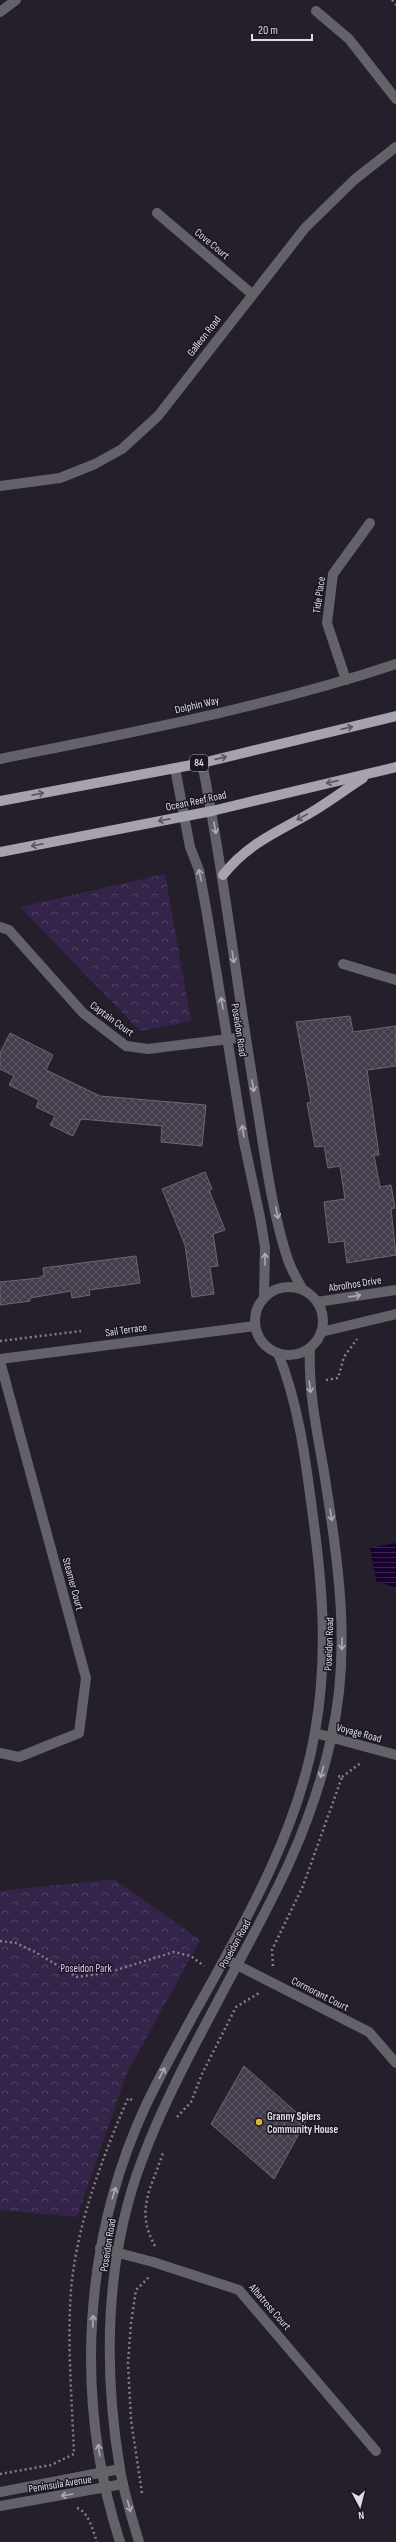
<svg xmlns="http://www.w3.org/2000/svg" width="396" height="2542" viewBox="0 0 396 2542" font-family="'Sofia Sans Condensed',sans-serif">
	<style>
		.forest { fill: url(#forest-crowns) }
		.water { fill: url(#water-rules) }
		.building { fill: url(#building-cross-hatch); stroke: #6c6675 }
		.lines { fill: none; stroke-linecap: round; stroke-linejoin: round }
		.path { stroke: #837f8a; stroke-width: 2.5; stroke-dasharray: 2 3; stroke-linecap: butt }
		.minor { stroke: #646269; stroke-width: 10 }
		.major { stroke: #a7a2b0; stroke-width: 10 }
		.oneway { stroke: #5a5562 }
		.oneway2 { stroke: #aeabb3 }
		.poi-dot { fill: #d7b434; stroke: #1b1623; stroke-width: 1.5 }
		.labels { text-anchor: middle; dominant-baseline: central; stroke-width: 3; stroke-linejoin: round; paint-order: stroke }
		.shield { fill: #1b1623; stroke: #a4a1ab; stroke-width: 1 }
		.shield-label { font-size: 10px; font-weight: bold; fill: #dfdce5 }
		.street-label { font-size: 11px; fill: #dfdce5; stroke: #1b1623 }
		.park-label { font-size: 11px; fill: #d9caf1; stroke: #1b1623 }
		.poi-label { font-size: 11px; font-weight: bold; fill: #dfdce5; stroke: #1b1623; text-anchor: start }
	</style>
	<defs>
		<pattern id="forest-crowns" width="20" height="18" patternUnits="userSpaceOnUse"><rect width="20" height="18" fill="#35244a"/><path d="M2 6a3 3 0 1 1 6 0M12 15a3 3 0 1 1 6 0" fill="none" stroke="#524364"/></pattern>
		<pattern id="water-rules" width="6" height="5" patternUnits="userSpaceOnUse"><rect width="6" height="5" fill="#18012e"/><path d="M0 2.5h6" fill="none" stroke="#39254c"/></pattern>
		<pattern id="building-cross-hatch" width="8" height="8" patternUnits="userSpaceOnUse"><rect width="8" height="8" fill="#423c4b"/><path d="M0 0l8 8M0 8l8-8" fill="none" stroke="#5d5865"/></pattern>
	</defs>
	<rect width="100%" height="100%" fill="#251f2c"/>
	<g class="forest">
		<polygon points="165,874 191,1021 140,1031 20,907"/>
		<polygon points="114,1879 200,1940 126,2075 77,2217 0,2210 0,1891"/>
	</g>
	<polygon class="water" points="396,1543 396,1588 376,1581 370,1548"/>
	<g class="building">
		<polygon points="350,1016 353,1032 396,1026 396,1066 367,1070 379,1155 374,1155 380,1187 391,1185 395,1208 391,1209 396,1255 347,1263 344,1241 329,1243 324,1202 345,1199 340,1166 328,1168 324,1146 315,1147 307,1103 311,1102 296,1022"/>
		<polygon points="10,1033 53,1055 46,1070 100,1096 206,1105 202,1146 161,1142 162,1126 81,1119 73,1136 50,1125 55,1116 36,1107 39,1100 9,1085 14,1076 0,1069 0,1053"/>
		<polygon points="205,1172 212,1189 209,1190 225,1230 213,1234 218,1266 210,1267 214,1294 192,1297 185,1245 162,1189"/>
		<polygon points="136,1256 140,1283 89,1290 90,1295 72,1298 71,1291 30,1298 30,1301 0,1305 0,1282 39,1278 44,1275 43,1268"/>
		<polygon points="244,2066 306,2121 274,2179 211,2124"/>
	</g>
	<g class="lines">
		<g class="path">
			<polyline points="392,0 396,5"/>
			<polyline points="0,1341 81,1331"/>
			<polyline points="326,1380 338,1378 344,1357 357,1339"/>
			<polyline points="342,1777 362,1762"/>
			<polyline points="0,1941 16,1943 35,1952 77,1977 110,1972 174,1952 191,1956 204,1966"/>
			<polyline points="273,1966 272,1950 303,1886 342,1777 337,1776"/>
			<polyline points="177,2117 191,2102 202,2074 236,2007 259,1993"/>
			<path d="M155,2246c-20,-36 -4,-57 8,-93"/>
			<path d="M0,2474l51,-9 23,-11c-2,-54 -7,-110 -3,-164 6,-67 31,-131 57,-192l4,2"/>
			<polyline points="142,2493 131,2420 128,2363 131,2323 136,2290 150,2276"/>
			<path d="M77,2508c12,4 16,23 20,34"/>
		</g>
		<g class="minor">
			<polyline points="316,11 349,39 396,99"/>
			<polyline points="0,12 16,0"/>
			<polyline points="157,213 252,294"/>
			<polyline points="0,486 60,478 95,464 122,449 158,416 305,228 354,180 396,147"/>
			<polyline points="346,680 327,623 333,574 370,523"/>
			<path d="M0,759c133,-27 267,-52 396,-95"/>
			<path d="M202,763c23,113 35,229 55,343 8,50 15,106 31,154 4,11 10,21 15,30"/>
			<polyline points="175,768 190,847 199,870 207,914 244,1142 260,1217 265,1247 264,1298"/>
			<polyline points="0,927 9,930 83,1013 126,1046 148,1049 245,1037"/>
			<polyline points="343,964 396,980"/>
			<circle cx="289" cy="1321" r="34"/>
			<polyline points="317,1302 396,1290"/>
			<polyline points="321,1332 396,1314"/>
			<polyline points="0,1359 255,1326"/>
			<polyline points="0,1361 86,1678 79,1733 19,1757 0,1753"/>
			<polyline points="315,1733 396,1755"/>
			<polyline points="231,1962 369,2032 396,2063"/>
			<polyline points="100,2248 153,2262 239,2290 376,2451"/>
			<polyline points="0,2492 120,2469"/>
			<polyline points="0,2506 123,2484"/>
			<path d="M120,2542c-46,-142 -37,-301 26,-437 58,-121 146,-239 169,-373 13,-73 8,-143 -2,-215 -7,-55 -14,-112 -35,-164"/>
			<path d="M139,2542c-7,-24 -15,-48 -19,-73 -17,-101 -15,-212 22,-309 23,-62 56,-121 87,-180 44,-81 82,-150 102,-241 21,-89 7,-178 -7,-267 -7,-41 -16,-82 -14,-124"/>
		</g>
		<g class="major">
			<polyline points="0,801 202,763 396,716"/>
			<polyline points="0,852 212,811 396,767"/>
			<path d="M223,875c25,-32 55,-43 89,-63 18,-11 34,-23 51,-34"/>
		</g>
	</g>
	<defs><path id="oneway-shaft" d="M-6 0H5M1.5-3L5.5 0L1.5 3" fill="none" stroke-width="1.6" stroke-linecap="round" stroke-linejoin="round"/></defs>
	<g class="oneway">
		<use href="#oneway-shaft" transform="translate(347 728) rotate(-13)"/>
		<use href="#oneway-shaft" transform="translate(221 758) rotate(-13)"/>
		<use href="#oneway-shaft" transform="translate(332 782) rotate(167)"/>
		<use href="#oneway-shaft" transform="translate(38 794) rotate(-11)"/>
		<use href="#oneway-shaft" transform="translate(302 817) rotate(152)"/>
		<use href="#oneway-shaft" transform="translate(164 820) rotate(169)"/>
		<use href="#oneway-shaft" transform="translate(37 845) rotate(169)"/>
	</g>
	<g class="oneway2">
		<use href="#oneway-shaft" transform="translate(215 828) rotate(80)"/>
		<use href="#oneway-shaft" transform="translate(200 875) rotate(-103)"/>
		<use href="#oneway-shaft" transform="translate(233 957) rotate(81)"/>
		<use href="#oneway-shaft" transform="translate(222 1003) rotate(-100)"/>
		<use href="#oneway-shaft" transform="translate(253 1086) rotate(80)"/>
		<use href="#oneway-shaft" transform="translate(243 1131) rotate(-99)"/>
		<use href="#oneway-shaft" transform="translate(277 1213) rotate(78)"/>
		<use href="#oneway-shaft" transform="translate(265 1259) rotate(-90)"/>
		<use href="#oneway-shaft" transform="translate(355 1296) rotate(-8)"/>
		<use href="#oneway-shaft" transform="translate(310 1387) rotate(83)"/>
		<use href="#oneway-shaft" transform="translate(331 1515) rotate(81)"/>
		<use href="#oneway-shaft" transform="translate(342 1644) rotate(91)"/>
		<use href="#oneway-shaft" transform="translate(322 1772) rotate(106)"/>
		<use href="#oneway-shaft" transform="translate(162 2073) rotate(-62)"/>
		<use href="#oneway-shaft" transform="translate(114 2193) rotate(-72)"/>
		<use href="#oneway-shaft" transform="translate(93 2321) rotate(-88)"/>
		<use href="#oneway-shaft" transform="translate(99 2450) rotate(-98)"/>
		<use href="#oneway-shaft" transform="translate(67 2495) rotate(171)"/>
		<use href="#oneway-shaft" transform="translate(129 2506) rotate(75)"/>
	</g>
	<circle class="poi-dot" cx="259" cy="2122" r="4"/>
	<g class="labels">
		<rect class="shield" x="190" y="755" width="18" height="16" rx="3"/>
		<g class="shield-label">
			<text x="199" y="763">84</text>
		</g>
		<g class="street-label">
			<text transform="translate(212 244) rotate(40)">Cove Court</text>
			<text transform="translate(204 336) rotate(-52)">Galleon Road</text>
			<text transform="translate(319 595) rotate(-82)">Tide Place</text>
			<text transform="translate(197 705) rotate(-13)">Dolphin Way</text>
			<text transform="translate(196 801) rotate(-12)">Ocean Reef Road</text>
			<text transform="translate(112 1019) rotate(36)">Captain Court</text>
			<text transform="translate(239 1030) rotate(81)">Poseidon Road</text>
			<text transform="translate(355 1284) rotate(-9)">Abrolhos Drive</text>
			<text transform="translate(126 1330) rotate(-8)">Sail Terrace</text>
			<text transform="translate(73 1584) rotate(75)">Steamer Court</text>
			<text transform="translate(329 1644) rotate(-88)">Poseidon Road</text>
			<text transform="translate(359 1733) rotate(15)">Voyage Road</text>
			<text transform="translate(235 1944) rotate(-61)">Poseidon Road</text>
			<text transform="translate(320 1994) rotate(27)">Cormorant Court</text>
			<text transform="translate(108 2245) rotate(-81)">Poseidon Road</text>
			<text transform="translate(270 2307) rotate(49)">Albatross Court</text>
			<text transform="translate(60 2484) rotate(-9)">Peninsula Avenue</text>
		</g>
		<g class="park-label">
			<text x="86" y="1968">Poseidon Park</text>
		</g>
		<g class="poi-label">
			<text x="267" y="2116">Granny Spiers<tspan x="267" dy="13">Community House</tspan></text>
		</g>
	</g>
	<g transform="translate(360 2506) rotate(173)" stroke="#1b1623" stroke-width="3" paint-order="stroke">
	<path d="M0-3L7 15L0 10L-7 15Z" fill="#dfdce5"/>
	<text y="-6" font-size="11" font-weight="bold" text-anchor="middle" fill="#dfdce5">N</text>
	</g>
	<path d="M252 34v6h60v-6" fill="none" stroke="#dfdce5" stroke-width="2"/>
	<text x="258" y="34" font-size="12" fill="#dfdce5" stroke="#1b1623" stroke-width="3" paint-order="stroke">20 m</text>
</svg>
